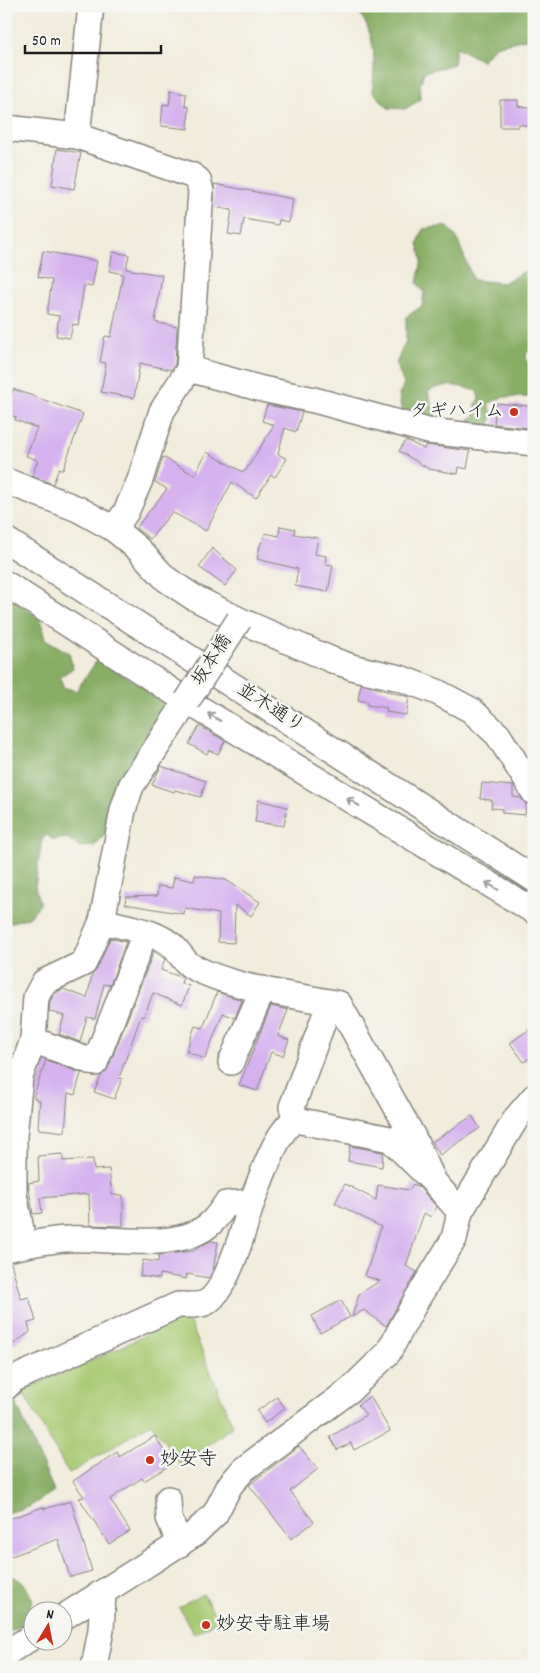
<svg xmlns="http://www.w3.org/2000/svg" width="540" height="1673" viewBox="0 0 540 1673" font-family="Dekko,'Klee One',sans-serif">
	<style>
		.green { fill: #a8ca73; stroke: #627348 }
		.forest { fill: #86ae65; stroke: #516540 }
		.building { fill: #d6b1ee }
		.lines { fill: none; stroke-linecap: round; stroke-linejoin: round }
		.minor-casing { stroke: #86847c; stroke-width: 28 }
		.minor { stroke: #fff; stroke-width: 25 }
		.minor-bridge-casing { stroke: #86847c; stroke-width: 28; stroke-linecap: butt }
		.minor-bridge { stroke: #fff; stroke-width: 25 }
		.oneway { stroke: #999 }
		.poi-dot { fill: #c8321e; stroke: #f6f6f2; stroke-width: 2 }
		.labels { text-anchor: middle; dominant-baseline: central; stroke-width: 5; stroke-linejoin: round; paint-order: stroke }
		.poi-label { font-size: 19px; fill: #1c1c1c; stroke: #f6f6f2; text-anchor: start }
		.street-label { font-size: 19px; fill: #1c1c1c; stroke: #f6f6f2 }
	</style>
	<rect width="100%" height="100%" fill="#f6f6f2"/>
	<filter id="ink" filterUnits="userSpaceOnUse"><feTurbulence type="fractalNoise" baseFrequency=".02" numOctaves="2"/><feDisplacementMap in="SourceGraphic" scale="10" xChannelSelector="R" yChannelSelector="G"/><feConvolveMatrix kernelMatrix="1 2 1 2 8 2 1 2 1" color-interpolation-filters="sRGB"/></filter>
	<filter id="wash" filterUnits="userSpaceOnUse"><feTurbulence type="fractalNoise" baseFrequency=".0096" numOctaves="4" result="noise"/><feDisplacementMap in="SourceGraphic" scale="20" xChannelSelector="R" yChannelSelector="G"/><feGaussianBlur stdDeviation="1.12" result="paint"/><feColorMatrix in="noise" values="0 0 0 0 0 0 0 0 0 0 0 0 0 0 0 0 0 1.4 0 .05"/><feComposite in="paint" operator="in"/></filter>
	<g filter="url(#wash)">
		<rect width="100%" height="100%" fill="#f1ecdb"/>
		<g class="green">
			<polygon points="182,1317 189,1320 233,1426 181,1465 151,1423 69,1474 22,1390 117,1349"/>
			<polygon points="203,1594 218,1620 194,1634 179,1607"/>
		</g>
		<g class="forest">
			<path d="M354,6h180v31l-39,9 -13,15 -26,-14 -2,17 -30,8 -4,13v15l-15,9 -17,-1 -16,-17c4,-31 4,-60 -18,-85z"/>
			<path d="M447,226l10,12 16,42 30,3 26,-14 5,-13v90l-8,8c1,17 12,28 3,43h-27l-14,7 4,9 -2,13 -22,-2 2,-6 5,-1 1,-14 3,-5 -2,-7c-17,-5 -34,-9 -49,1l8,25 -11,5 -23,-8 -3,-19 5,-11 -8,-20 10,-24v-23l16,-11 2,-14 -7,-9 5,-23 -4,-17 5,-14z"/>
			<polygon points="6,595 41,619 45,639 69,653 73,668 60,677 63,687 76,691 98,659 172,705 134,762 116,781 108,798 110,830 94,846 79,847 67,838 53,840 47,835 42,840 35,887 40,904 29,917 6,924"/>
			<polygon points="16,1403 54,1491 29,1507 6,1513 6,1407"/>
			<polygon points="6,1572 24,1583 33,1600 24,1624 6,1633"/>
		</g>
		<g id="blocks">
			<g class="building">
				<polygon points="171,90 186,93 185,106 189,107 188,129 161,126 163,104 169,105"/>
				<polygon points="500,100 518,100 518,106 534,109 534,127 518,124 518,127 500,127"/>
				<polygon points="57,149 81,153 74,189 52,185"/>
				<polygon points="214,184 293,199 289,222 279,220 278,225 244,219 241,236 228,234 232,210 214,207"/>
				<polygon points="43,251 97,261 92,287 84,285 78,325 73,324 70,338 56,336 59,316 47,314 52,280 38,277"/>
				<polygon points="113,252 129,255 126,269 162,275 155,322 177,327 175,364 171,370 140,363 134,398 101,392 106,363 100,362 105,336 111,337 123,274 109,271"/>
				<polygon points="13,389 83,414 63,470 59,468 53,484 32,476 38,460 26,456 37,428 15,420 16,417 6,414"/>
				<polygon points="496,403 530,406 528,428 494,424"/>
				<polygon points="267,405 302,412 296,432 285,428 278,454 287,459 275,477 271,475 256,498 232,482 206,531 172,512 150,539 136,528 167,489 155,482 163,457 194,475 207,452 243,472 246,470 274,425 262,421"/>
				<polygon points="406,440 424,449 426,445 470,451 467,469 459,467 458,474 429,469 399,451"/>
				<polygon points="280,526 295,529 294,534 318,538 315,554 326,556 325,564 333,565 328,592 295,586 298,569 257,559 261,542 263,542 265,533 279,536"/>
				<polygon points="212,548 237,570 225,586 199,567"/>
				<polygon points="361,684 409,697 406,715 386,712 387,708 367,705 368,702 358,700"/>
				<polygon points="199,726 225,741 218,754 209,750 207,754 189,744"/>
				<polygon points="161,766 206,781 201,797 175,790 174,792 152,785"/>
				<polygon points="482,783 513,786 513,797 521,798 526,804 525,815 502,813 502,809 491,808 492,800 480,799"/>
				<polygon points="258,800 287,807 284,826 255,822"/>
				<polygon points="195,875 226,880 260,902 251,916 235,905 234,943 218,942 219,914 185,908 184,914 125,904 126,897 157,896 158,886 172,888 174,877 194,881"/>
				<polygon points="110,938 126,942 110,985 104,984 95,1019 87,1017 80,1042 59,1034 64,1016 49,1011 50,1001 54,994 63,989 87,998 92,975 97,969"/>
				<polygon points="154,951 165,959 161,970 183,978 181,983 189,986 182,1005 153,993 144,1017 141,1016 119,1078 122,1079 114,1099 94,1092 101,1076 108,1068"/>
				<polygon points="217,992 242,1000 235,1018 223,1013 205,1059 186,1051 195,1026 203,1028"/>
				<polygon points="271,1006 288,1010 278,1036 289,1040 283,1056 271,1052 257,1091 239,1085"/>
				<polygon points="534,1026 534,1055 524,1062 510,1043"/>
				<polygon points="46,1060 81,1073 75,1095 68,1093 65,1132 39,1129 38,1126 40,1101 34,1098 34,1095"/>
				<polygon points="472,1116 480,1128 440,1155 432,1142"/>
				<polygon points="350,1146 383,1152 382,1167 348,1161"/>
				<polygon points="63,1154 63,1161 93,1159 94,1170 109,1169 112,1195 123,1195 123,1226 90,1225 89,1194 40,1198 42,1213 33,1214 28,1183 39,1181 38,1156"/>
				<polygon points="345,1184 376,1200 378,1185 409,1190 413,1184 419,1187 437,1207 431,1217 424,1213 406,1266 417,1272 386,1326 364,1310 352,1317 359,1294 380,1281 365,1276 381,1227 335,1203"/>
				<polygon points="210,1241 218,1242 213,1270 209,1278 187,1274 186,1279 160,1274 160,1279 140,1276 143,1260 158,1262 159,1255 193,1251"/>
				<polygon points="6,1263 11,1263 21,1299 29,1297 36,1321 28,1323 30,1332 6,1349"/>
				<polygon points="341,1300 350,1317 320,1333 312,1316"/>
				<polygon points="370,1396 390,1431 354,1450 351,1443 337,1450 330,1437 366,1415 358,1405"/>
				<polygon points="277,1397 285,1408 265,1423 257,1411"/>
				<polygon points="155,1436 172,1464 144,1481 142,1478 110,1499 130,1531 109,1544 79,1498 84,1497 73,1481 117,1452 120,1457"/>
				<polygon points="299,1446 318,1469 290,1491 314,1522 291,1539 249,1485"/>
				<polygon points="71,1501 92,1571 70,1577 58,1539 6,1558 6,1520 43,1507 44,1509"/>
			</g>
		</g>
	</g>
	<g filter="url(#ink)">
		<use href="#blocks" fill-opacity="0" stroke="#86847c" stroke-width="1"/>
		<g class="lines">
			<defs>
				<g id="minor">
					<polyline points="6,128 77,136 191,175 198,180 201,191 189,369"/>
					<polyline points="77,136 91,6"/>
					<polyline points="6,481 78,509 114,529 138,549 166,579 193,597 239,620 332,660 355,668 400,678 437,692 471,710 498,735 534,792"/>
					<polyline points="114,529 126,512 140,480 162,411 189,369 262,389 314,400 428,431 534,443"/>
					<polyline points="6,540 534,879"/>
					<polyline points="6,584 187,701 534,911"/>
					<path d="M102,921c22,6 50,9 68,23 8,5 13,17 21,22 40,22 103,29 148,38l73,131 22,47 26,30"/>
					<polyline points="33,1040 95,1063 145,933"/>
					<polyline points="231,1062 263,989"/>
					<polyline points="296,1120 292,1107 326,1013 339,1004"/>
					<polyline points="24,1245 14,1194 14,1136 20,1077 33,1040 36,997 44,982 84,963 102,921 123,810 131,786 187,701"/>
					<path d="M6,1249c20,-4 41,-9 61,-10 41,-3 113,15 145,-17 5,-5 10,-12 14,-18l26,-2c8,-20 25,-74 44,-82l94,19 44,43"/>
					<path d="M6,1387l8,-8 164,-74c7,0 20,1 27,-2 22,-10 40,-79 47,-101"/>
					<polyline points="168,1499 169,1518 180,1544"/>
					<polyline points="62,1618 193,1535 215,1514 230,1485 244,1469 350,1390 388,1353 417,1299 454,1239 460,1212 517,1117 534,1097"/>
					<polyline points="6,1653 32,1637"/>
					<polyline points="94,1667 101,1630 103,1593"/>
				</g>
			</defs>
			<use href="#minor" class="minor-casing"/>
			<use href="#minor" class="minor"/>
			<defs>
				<polyline id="minor-bridge" points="187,701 239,620"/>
			</defs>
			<use href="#minor-bridge" class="minor-bridge-casing"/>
			<use href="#minor-bridge" class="minor-bridge"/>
		</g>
		<defs><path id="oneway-shaft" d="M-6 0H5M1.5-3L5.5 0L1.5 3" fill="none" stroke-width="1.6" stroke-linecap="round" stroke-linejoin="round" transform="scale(1.25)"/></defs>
		<g class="oneway">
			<use href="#oneway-shaft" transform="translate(214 717) rotate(-149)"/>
			<use href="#oneway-shaft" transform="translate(353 802) rotate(-149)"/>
			<use href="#oneway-shaft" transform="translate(492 886) rotate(-149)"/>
		</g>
	</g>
	<g class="poi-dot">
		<circle cx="514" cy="412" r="5"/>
		<circle cx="150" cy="1460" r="5"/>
		<circle cx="206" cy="1625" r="5"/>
	</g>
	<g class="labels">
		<g class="poi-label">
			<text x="504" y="412" text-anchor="end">タギハイム</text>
			<text x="160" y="1460">妙安寺</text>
			<text x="216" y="1625">妙安寺駐車場</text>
		</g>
		<g class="street-label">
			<text transform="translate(213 661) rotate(-57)">坂本橋</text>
			<text transform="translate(270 709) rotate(33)">並木通り</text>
		</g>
	</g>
	<rect width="540" height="1673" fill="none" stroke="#f6f6f2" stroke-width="25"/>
	<g transform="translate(48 1626) rotate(10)"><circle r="24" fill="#f6f6f2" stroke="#9f9f9c"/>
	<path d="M0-4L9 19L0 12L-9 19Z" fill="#c8321e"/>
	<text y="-8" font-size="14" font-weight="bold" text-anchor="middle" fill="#1c1c1c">N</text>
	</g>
	<path d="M25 45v8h136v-8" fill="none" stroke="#1c1c1c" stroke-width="2.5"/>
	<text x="32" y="45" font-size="15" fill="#1c1c1c" stroke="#f6f6f2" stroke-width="4" paint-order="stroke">50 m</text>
</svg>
